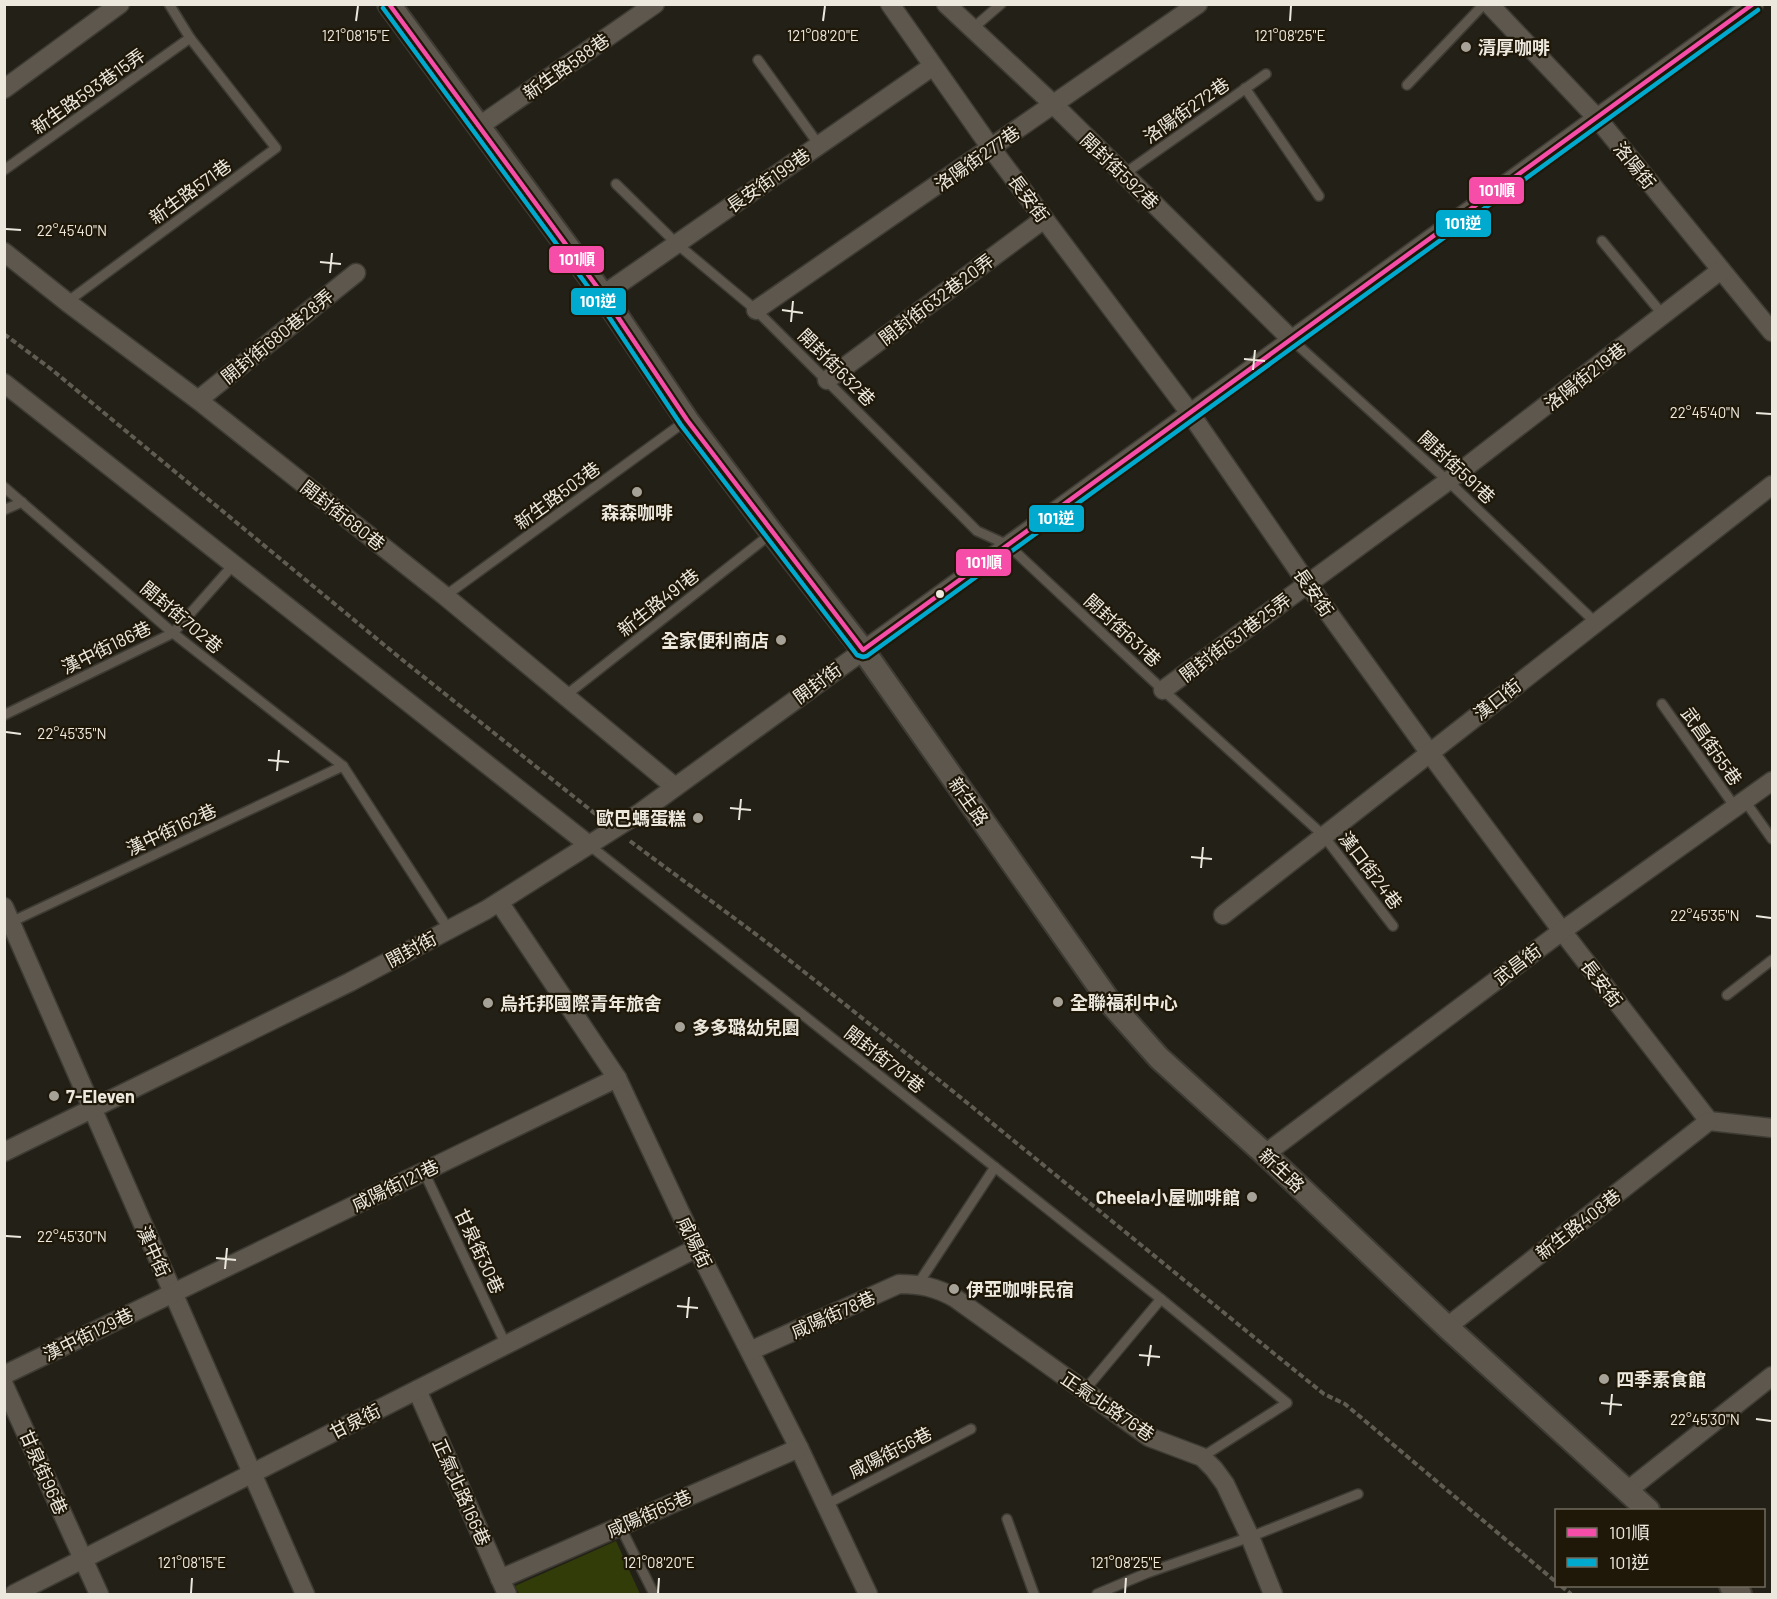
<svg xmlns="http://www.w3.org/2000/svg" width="1777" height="1599" viewBox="0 0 1777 1599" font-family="Barlow,'Noto Sans TC',sans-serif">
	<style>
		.green { fill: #323c09 }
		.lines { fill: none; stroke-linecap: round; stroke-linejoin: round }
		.service-casing { stroke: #3e3b34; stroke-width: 12 }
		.minor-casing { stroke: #3e3b34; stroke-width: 21 }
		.tertiary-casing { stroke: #3e3b34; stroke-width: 26 }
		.path { stroke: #605c52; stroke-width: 4; stroke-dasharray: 6 3; stroke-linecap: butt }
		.service { stroke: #5d574d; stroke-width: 9 }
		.minor { stroke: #5d574d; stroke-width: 18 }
		.tertiary { stroke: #5d574d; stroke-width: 22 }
		.bus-1-casing { stroke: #1f1809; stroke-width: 9 }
		.bus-2-casing { stroke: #1f1809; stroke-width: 9 }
		.bus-1 { stroke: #f54da8; stroke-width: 4.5 }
		.bus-2 { stroke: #00a9ce; stroke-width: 4.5 }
		.ticks { fill: none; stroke: #ece8de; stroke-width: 2 }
		.poi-dot { fill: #a6a298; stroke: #1f1809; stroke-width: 2 }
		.bus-dot { fill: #ece8de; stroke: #1f1809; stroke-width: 2 }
		.labels { text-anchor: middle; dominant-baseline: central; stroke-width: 4.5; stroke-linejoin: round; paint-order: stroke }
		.poi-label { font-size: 18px; font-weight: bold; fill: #ece8de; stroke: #1f1809; text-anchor: start }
		.street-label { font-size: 18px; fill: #ece8de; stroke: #1f1809 }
		.ticks-label { font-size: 15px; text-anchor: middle; fill: #ece8de; stroke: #1f1809; stroke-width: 4.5; stroke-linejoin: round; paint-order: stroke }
		.line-badge { stroke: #1f1809; stroke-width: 2 }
		.badge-label { font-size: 16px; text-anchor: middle; font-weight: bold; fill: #fff }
	</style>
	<rect width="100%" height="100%" fill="#232017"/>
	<polygon class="green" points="616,1541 640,1594 519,1594 515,1586"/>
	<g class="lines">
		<defs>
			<g id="service">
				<polyline points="972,29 1001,4"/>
				<polyline points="758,60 819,145"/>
				<polyline points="1407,85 1484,4"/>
				<polyline points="1245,88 1319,196"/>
				<polyline points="4,170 190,38"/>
				<polyline points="1124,174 1266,74"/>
				<polyline points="616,184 677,244 756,310 977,531 1008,545 1163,690 1323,835 1393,926"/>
				<polyline points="1602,241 1663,315"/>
				<polyline points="67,302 276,148 190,38 169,4"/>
				<polyline points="1292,340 1448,481 1596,623"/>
				<polyline points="4,487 173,633 343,766 449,930"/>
				<polyline points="4,510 22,502"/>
				<polyline points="445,596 687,420"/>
				<polyline points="565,696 772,533"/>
				<polyline points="1662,704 1735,807"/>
				<polyline points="4,715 173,633 234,564"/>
				<polyline points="1745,801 1772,839"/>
				<polyline points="589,845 1161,1299 1287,1403 1202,1457"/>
				<polyline points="9,923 343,766"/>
				<polyline points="1727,995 1772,960"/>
				<polyline points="424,1172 506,1345"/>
				<polyline points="918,1284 995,1167"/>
				<polyline points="1084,1391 1161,1299"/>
				<polyline points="825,1505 971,1429"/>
				<polyline points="1007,1519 1034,1594"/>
				<polyline points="620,1526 654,1594"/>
				<polyline points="1097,1594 1147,1573 1250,1537 1358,1494"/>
			</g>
			<g id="minor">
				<polyline points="890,4 991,148 1190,413 1307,583 1429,752 1562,931 1709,1121 1772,1128"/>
				<polyline points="946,4 1053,104 1292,340"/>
				<polyline points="1489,4 1597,118 1772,332"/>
				<polyline points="4,89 120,4"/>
				<polyline points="478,127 655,4"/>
				<polyline points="4,252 67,302 198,400 445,596 675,787"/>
				<polyline points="603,295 933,66"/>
				<polyline points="756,310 1198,4"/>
				<polyline points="827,380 1044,219"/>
				<polyline points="4,383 589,845"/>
				<polyline points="198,400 356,273"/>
				<polyline points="1163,690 1448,481 1721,270"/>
				<polyline points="499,902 617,1078 697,1248 799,1448 868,1594"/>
				<polyline points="4,907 305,1594"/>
				<polyline points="1223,915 1772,485"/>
				<polyline points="4,1152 350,982 486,910 641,812 1754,4"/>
				<polyline points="1265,1154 1562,931 1772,781"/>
				<polyline points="1447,1327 1709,1121"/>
				<path d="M750,1351l149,-67c21,0 37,3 56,14l194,139 53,20 12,12 11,15 25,53 23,57"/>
				<polyline points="4,1375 617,1078"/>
				<polyline points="4,1385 99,1594"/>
				<polyline points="417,1390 507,1594"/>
				<polyline points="1627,1491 1772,1376"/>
				<polyline points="500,1579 799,1448"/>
				<polyline points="14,1594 697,1248"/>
			</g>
			<g id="tertiary">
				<polyline points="389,4 603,295 687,420 772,533 863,650 1112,1005 1159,1058 1265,1154 1447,1327 1648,1510"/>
				<polyline points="1731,1586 1740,1594"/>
			</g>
		</defs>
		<use href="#service" class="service-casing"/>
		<use href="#minor" class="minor-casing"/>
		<use href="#tertiary" class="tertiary-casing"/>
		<g class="path">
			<polyline points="4,334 51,369 400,658 598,816"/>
			<path d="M630,841c49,37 100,73 149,111 184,145 363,295 545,442l21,10 211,178"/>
			<polyline points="1561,1586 1571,1594"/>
		</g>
		<use href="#service" class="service"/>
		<use href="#minor" class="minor"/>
		<use href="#tertiary" class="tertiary"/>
		<defs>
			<polyline id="bus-1" points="389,4 603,295 687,420 863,650 1753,4"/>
			<polyline id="bus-2" points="383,8 597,299 681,425 857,655 863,657 867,656 1758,10"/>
		</defs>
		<use href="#bus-1" class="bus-1-casing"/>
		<use href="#bus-2" class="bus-2-casing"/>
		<use href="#bus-1" class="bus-1"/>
		<use href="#bus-2" class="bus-2"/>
	</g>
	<path class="ticks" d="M356,21l2,-15M823,21l2,-15M1290,21l1,-15M6,229l15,1M320,262l21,2M330,273l2,-20M782,310l21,3M791,322l2,-21M1244,359l21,2M1253,370l2,-20M1756,413l15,1M6,732l15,2M268,760l21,2M277,771l2,-21M730,808l21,2M739,820l2,-21M1191,857l21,2M1201,868l2,-21M1756,916l15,2M6,1236l15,1M216,1258l20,2M225,1269l2,-21M677,1306l21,2M687,1318l2,-21M1139,1355l21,2M1148,1366l3,-21M1601,1403l21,2M1610,1415l2,-21M1756,1419l15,2M191,1593l1,-15M658,1593l1,-15M1125,1593l1,-15"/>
	<g class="poi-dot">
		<circle cx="1466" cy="47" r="6"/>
		<circle cx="637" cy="492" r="6"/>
		<circle cx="781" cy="640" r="6"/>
		<circle cx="698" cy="818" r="6"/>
		<circle cx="1058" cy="1002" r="6"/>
		<circle cx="488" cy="1003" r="6"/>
		<circle cx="680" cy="1027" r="6"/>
		<circle cx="54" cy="1096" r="6"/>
		<circle cx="1252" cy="1197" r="6"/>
		<circle cx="954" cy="1289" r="6"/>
		<circle cx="1604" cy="1379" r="6"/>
	</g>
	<circle class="bus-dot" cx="940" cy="594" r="5"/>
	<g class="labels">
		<g class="poi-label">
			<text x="1478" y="47">清厚咖啡</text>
			<text x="637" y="512" text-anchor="middle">森森咖啡</text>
			<text x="769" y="640" text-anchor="end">全家便利商店</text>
			<text x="686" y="818" text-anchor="end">歐巴螞蛋糕</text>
			<text x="1070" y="1002">全聯福利中心</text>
			<text x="500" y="1003">烏托邦國際青年旅舍</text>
			<text x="692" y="1027">多多璐幼兒園</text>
			<text x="66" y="1096">7-Eleven</text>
			<text x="1240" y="1197" text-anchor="end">Cheela小屋咖啡館</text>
			<text x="966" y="1289">伊亞咖啡民宿</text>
			<text x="1616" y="1379">四季素食館</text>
		</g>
		<g class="street-label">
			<text transform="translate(566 66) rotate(-35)">新生路588巷</text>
			<text transform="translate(88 91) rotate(-35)">新生路593巷15弄</text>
			<text transform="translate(1186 110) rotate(-35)">洛陽街272巷</text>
			<text transform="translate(977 158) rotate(-35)">洛陽街277巷</text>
			<text transform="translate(1635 165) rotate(51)">洛陽街</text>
			<text transform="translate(1120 171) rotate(44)">開封街592巷</text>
			<text transform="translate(768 180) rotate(-35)">長安街199巷</text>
			<text transform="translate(190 191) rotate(-36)">新生路571巷</text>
			<text transform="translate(1029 198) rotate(53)">長安街</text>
			<text transform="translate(936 299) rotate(-37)">開封街632巷20弄</text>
			<text transform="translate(277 336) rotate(-39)">開封街680巷28弄</text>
			<text transform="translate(837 367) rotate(45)">開封街632巷</text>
			<text transform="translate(1585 376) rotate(-38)">洛陽街219巷</text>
			<text transform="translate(1457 467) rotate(43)">開封街591巷</text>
			<text transform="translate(557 495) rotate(-36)">新生路503巷</text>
			<text transform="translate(343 515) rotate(38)">開封街680巷</text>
			<text transform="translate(1314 592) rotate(55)">長安街</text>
			<text transform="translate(658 602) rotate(-38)">新生路491巷</text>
			<text transform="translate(182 617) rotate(40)">開封街702巷</text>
			<text transform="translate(1123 630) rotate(43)">開封街631巷</text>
			<text transform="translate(1235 637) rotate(-37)">開封街631巷25弄</text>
			<text transform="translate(106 647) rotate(-26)">漢中街186巷</text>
			<text transform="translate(817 683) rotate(-36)">開封街</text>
			<text transform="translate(1497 699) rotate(-38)">漢口街</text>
			<text transform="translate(1712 746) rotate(55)">武昌街55巷</text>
			<text transform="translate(969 801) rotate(55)">新生路</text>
			<text transform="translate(171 829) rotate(-25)">漢中街162巷</text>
			<text transform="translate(1371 870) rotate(53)">漢口街24巷</text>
			<text transform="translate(411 949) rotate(-28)">開封街</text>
			<text transform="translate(1517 964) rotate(-37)">武昌街</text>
			<text transform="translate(1602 983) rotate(52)">長安街</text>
			<text transform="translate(885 1059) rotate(38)">開封街791巷</text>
			<text transform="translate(1282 1170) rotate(43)">新生路</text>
			<text transform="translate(395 1185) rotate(-26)">咸陽街121巷</text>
			<text transform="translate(1578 1224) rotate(-38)">新生路408巷</text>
			<text transform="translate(695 1242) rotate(64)">咸陽街</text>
			<text transform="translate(154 1251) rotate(66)">漢中街</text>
			<text transform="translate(480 1251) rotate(65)">甘泉街30巷</text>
			<text transform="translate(833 1314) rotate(-24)">咸陽街78巷</text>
			<text transform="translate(88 1334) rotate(-26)">漢中街129巷</text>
			<text transform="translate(1108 1406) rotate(34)">正氣北路76巷</text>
			<text transform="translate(355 1421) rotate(-27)">甘泉街</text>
			<text transform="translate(890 1452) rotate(-27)">咸陽街56巷</text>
			<text transform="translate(44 1472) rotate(66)">甘泉街96巷</text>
			<text transform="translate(462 1492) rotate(66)">正氣北路166巷</text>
			<text transform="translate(649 1513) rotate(-24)">咸陽街65巷</text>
		</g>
	</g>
	<g class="ticks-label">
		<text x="356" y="41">121°08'15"E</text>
		<text x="823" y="41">121°08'20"E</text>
		<text x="1290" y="41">121°08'25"E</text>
		<text x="72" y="236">22°45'40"N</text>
		<text x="1705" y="418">22°45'40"N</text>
		<text x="72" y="739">22°45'35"N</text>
		<text x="1705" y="921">22°45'35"N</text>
		<text x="72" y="1242">22°45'30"N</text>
		<text x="1705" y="1425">22°45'30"N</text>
		<text x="192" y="1568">121°08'15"E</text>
		<text x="659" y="1568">121°08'20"E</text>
		<text x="1126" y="1568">121°08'25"E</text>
	</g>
	<g class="line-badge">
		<rect x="1468" y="176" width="57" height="29" rx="6" fill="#f54da8"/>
		<rect x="1435" y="209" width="57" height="29" rx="6" fill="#00a9ce"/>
		<rect x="548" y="245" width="57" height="29" rx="6" fill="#f54da8"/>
		<rect x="570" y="287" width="57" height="29" rx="6" fill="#00a9ce"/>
		<rect x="1028" y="504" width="57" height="29" rx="6" fill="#00a9ce"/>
		<rect x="955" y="548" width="57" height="29" rx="6" fill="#f54da8"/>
	</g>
	<g class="badge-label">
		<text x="1497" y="196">101順</text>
		<text x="1463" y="229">101逆</text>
		<text x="577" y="265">101順</text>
		<text x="598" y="307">101逆</text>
		<text x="1056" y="524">101逆</text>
		<text x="984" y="568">101順</text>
	</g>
	<rect width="1777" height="1599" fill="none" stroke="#ece8de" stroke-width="12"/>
	<rect x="1555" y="1509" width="210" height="78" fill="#1f1809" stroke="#716b5e" stroke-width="1.5"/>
	<rect x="1567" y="1528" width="30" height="9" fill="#f54da8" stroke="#716b5e" stroke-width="1.5"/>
	<text x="1609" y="1539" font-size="18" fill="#ece8de">101順</text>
	<rect x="1567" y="1558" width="30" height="9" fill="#00a9ce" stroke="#716b5e" stroke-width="1.5"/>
	<text x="1609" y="1569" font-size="18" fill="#ece8de">101逆</text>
</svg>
